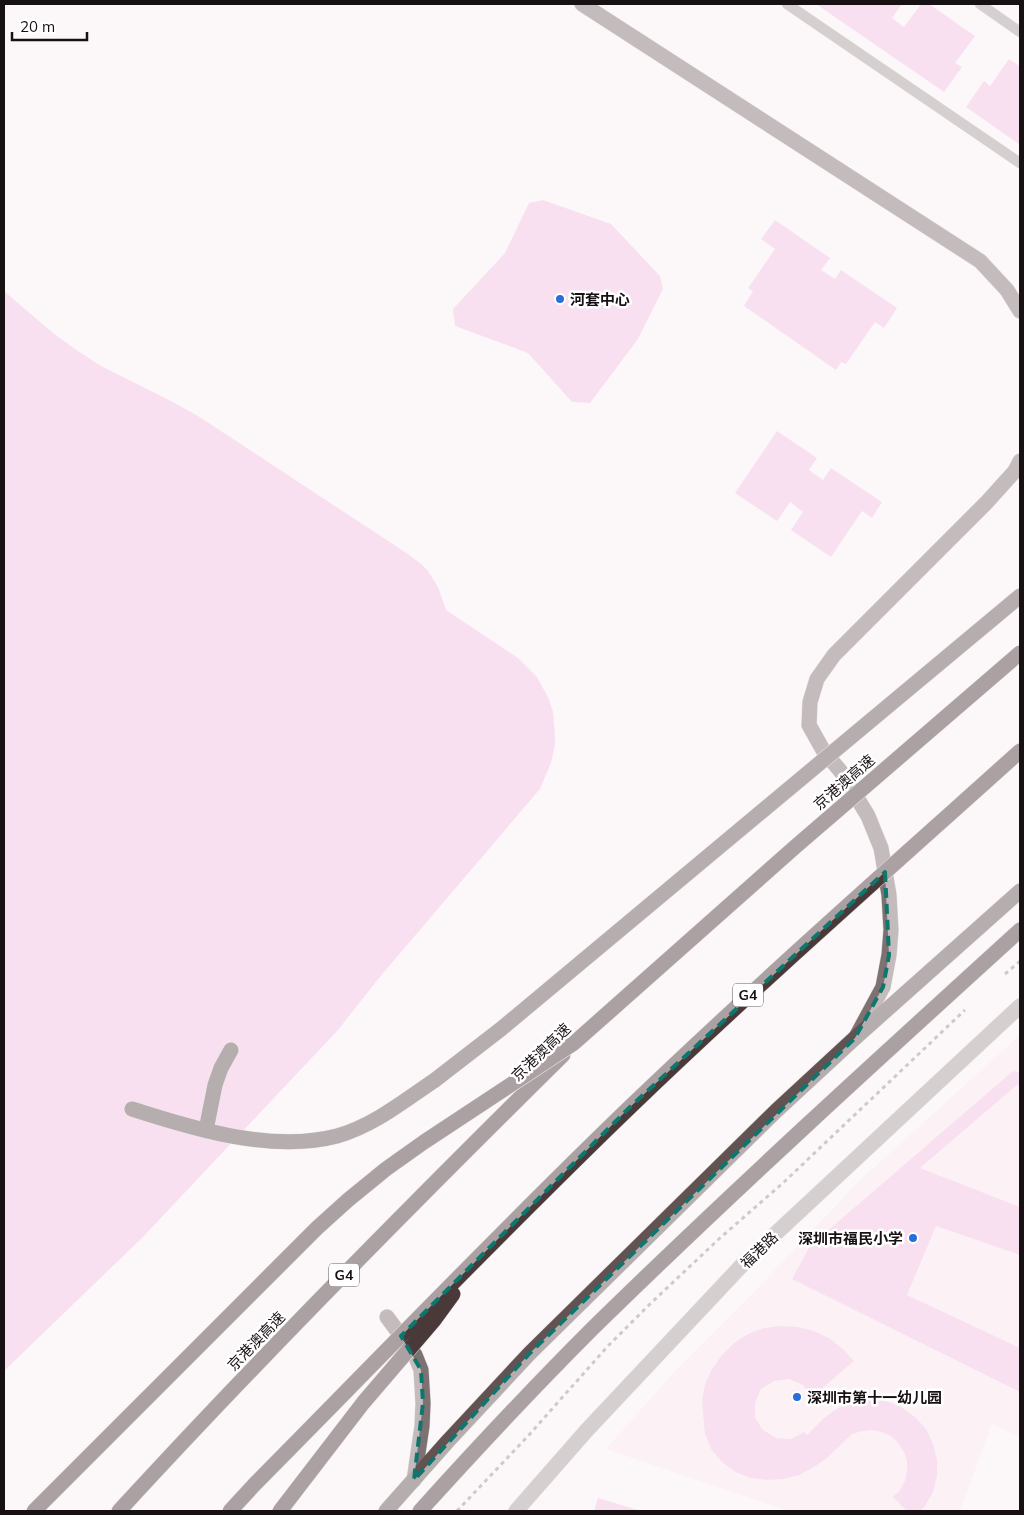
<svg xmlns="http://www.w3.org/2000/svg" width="1024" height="1515" viewBox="0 0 1024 1515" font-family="Mulish,'Noto Sans SC',sans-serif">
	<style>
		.built { fill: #fceaef }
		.building { fill: #f4c4e4 }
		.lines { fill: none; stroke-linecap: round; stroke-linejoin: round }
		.lane-casing { stroke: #d8d3d4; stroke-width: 11 }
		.street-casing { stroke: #d8d3d4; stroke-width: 16 }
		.secondary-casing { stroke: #d8d3d4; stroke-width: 16 }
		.primary-casing { stroke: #d8d3d4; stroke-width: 16 }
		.highway-casing { stroke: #d8d3d4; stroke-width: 16 }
		.path { stroke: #989394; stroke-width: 3; stroke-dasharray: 4 4; stroke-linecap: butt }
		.lane { stroke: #a69d9d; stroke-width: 10 }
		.street { stroke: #a69d9d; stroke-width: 15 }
		.secondary { stroke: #7e7171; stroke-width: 15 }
		.primary { stroke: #625252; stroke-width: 15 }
		.highway { stroke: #4a3939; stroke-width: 15 }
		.primary-bridge-casing { stroke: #d8d3d4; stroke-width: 16; stroke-linecap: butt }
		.highway-bridge-casing { stroke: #d8d3d4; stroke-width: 16; stroke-linecap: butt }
		.primary-bridge { stroke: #625252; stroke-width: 15 }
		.highway-bridge { stroke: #4a3939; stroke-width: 15 }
		.marked { fill: none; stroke: #0f766e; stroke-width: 4; stroke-dasharray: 10 6; stroke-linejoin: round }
		.poi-dot { fill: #2a6edb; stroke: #fff; stroke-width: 2 }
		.labels { text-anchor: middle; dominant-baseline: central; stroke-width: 5; stroke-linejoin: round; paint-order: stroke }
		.shield { fill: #fff; stroke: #5d585a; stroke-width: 1 }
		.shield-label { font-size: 14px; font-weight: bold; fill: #181113 }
		.poi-label { font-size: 15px; font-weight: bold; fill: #181113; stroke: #fff; text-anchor: start }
		.street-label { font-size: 15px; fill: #181113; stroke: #fff }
	</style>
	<rect width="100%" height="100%" fill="#fcf8f9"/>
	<polygon class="built" points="1020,1035 1020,1438 992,1424 960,1511 788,1511 606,1449 675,1371 751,1295 860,1180"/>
	<g class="building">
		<polygon points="816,4 902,4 892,18 904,27 921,4 929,4 975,36 955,63 962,67 944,92"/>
		<polygon points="1009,59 1020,66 1020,145 966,107 984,81 990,86"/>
		<polygon points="543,200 611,224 660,276 663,289 638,339 590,403 572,402 528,353 455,326 453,309 505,253 529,203"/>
		<polygon points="775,220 830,258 821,270 835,279 841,270 897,308 884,328 875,322 846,364 841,362 836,370 744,306 753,291 748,288 775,249 761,239"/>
		<polygon points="4,291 53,333 75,349 101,366 173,402 198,416 408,554 420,563 428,571 438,587 446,610 518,658 537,677 549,699 553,712 555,734 555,745 551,763 540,789 379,978 338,1030 143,1237 4,1371"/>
		<polygon points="777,431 817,458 809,470 823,480 831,468 882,502 872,518 862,511 831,557 791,530 803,512 790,502 777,521 735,493"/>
		<polygon points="1013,1071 1020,1073 1020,1086 1017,1085 920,1168 1020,1207 1020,1255 936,1226 907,1295 1020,1348 1020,1392 792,1279 810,1246"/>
		<polygon points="781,1326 798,1327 814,1331 829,1338 843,1349 854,1361 812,1397 803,1385 789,1379 774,1381 761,1389 755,1403 755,1418 763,1430 776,1438 791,1439 804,1432 807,1435 824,1418 838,1408 853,1402 869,1400 886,1401 901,1407 915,1417 926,1429 933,1444 937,1460 937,1476 933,1492 925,1506 920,1511 907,1511 893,1497 900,1490 905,1481 907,1471 907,1461 904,1452 898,1443 891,1436 882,1432 872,1430 862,1431 852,1434 827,1458 814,1467 799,1475 783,1479 767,1480 751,1478 735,1472 722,1462 711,1449 705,1434 702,1401 705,1384 712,1369 722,1355 734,1343 748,1334 764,1328"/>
		<polygon points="598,1498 641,1511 594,1511"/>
	</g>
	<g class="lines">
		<defs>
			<g id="lane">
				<polyline points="787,4 1020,163"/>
				<polyline points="980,4 1020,32"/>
			</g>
			<polyline id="street" points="516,1511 587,1430 744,1263 1020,1006"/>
			<g id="secondary">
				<polyline points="582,4 980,261 1007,290 1020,311"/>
				<polyline points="856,1037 883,987 889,955 891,930 889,895 881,848 868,816 842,773 823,750 809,725 810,702 817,679 834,655 987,502 1015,471 1020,461"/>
				<polyline points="387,1317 415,1355 421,1370 423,1403 422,1426 414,1480"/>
			</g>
			<g id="primary">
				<path d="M132,1109c62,20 140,44 205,27 36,-10 67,-35 98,-56"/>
				<polyline points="206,1130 215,1085 221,1068 231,1050"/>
				<polyline points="386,1511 448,1441 530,1353 776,1111 855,1038 1020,891"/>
			</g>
			<g id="highway">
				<path d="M119,1511c143,-156 293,-307 444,-456"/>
				<path d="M420,1511c56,-62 113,-123 173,-183 139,-136 283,-267 427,-398"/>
			</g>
		</defs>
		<use href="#lane" class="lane-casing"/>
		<use href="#street" class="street-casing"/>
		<use href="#secondary" class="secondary-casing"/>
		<use href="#primary" class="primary-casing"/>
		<use href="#highway" class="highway-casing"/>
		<g class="path">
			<polyline points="1005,974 1020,961"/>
			<polyline points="457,1511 529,1435 607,1347 650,1304 720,1238 783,1183 965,1010"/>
		</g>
		<use href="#lane" class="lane"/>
		<use href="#street" class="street"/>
		<use href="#secondary" class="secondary"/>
		<use href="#primary" class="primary"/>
		<use href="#highway" class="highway"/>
		<defs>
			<polyline id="primary-bridge" points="435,1080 501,1029 1020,596"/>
			<g id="highway-bridge">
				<polyline points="34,1511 317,1228 348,1200 386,1169 424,1142 574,1043 795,847 1020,653"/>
				<path d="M230,1511l24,-26c125,-126 248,-255 376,-378 127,-122 259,-238 390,-356"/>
				<polyline points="280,1511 363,1403 434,1320 453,1294"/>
			</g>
		</defs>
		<use href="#primary-bridge" class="primary-bridge-casing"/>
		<use href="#highway-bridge" class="highway-bridge-casing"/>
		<use href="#primary-bridge" class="primary-bridge"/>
		<use href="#highway-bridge" class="highway-bridge"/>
	</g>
	<path d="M0 0H1024V1515H0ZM885,872l4,83 -6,32 -28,51 -325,315 -116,127 9,-77 -2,-33 -20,-34 228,-228z" fill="#fcf8f9" fill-opacity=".55" fill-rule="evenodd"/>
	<path class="marked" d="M885,872l4,83 -6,32 -28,51 -325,315 -116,127 9,-77 -2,-33 -20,-34 228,-228z"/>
	<g class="poi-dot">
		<circle cx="560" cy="299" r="5"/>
		<circle cx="913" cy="1238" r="5"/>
		<circle cx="797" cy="1397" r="5"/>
	</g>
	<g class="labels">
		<g class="shield">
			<rect x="733" y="983.5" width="30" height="23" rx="4"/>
			<rect x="329" y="1263.5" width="30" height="23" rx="4"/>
		</g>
		<g class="shield-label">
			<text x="748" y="995">G4</text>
			<text x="344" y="1275">G4</text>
		</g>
		<g class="poi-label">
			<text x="570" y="299">河套中心</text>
			<text x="903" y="1238" text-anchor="end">深圳市福民小学</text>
			<text x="807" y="1397">深圳市第十一幼儿园</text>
		</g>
		<g class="street-label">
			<text transform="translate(844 782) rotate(-41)">京港澳高速</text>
			<text transform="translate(541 1052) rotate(-44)">京港澳高速</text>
			<text transform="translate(759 1250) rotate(-44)">福港路</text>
			<text transform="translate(256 1341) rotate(-46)">京港澳高速</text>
		</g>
	</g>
	<rect width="1024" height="1515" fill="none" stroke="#181113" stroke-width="10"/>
	<path d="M12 32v8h75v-8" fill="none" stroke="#181113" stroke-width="2.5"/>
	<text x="20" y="32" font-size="15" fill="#181113" stroke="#ffffff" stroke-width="4" paint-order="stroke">20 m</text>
</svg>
